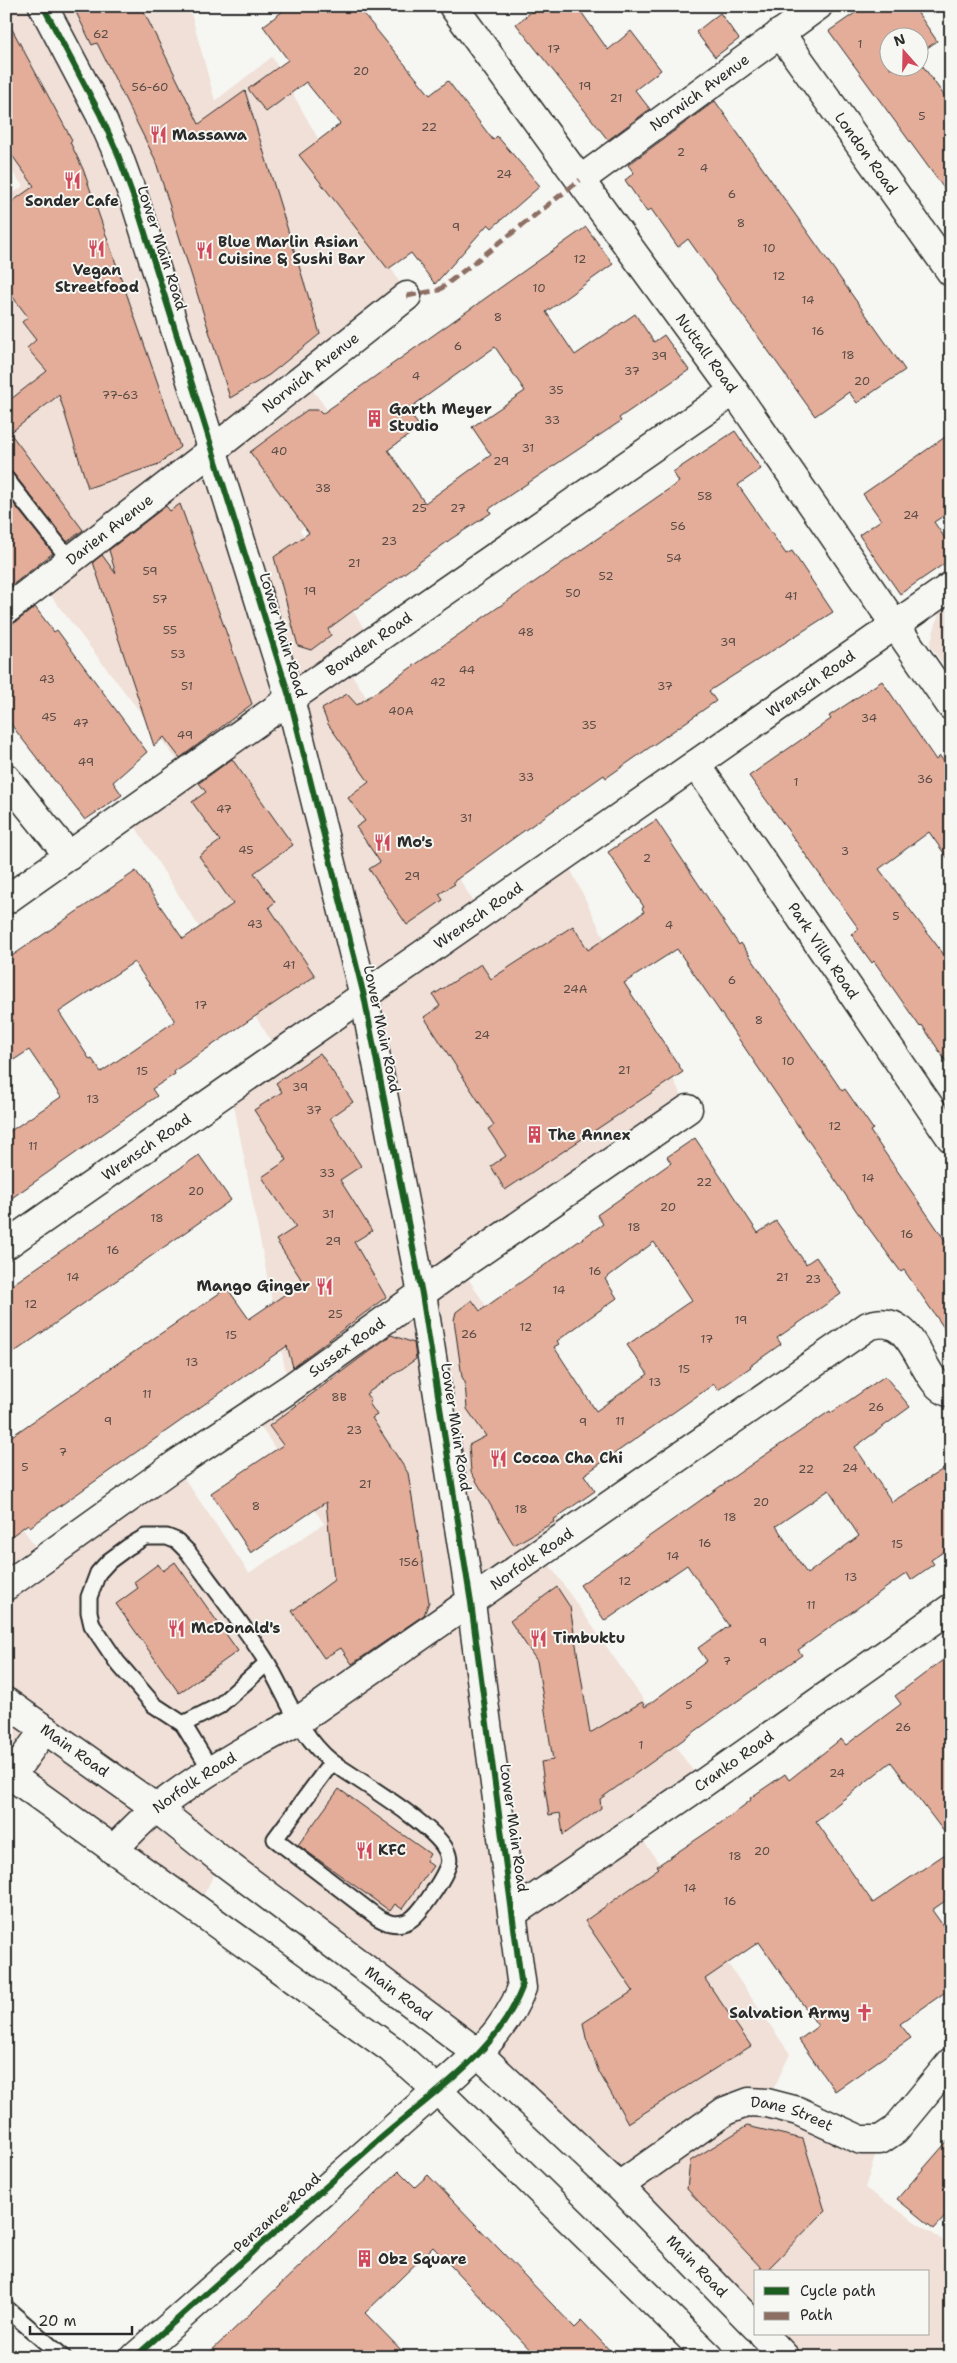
<svg xmlns="http://www.w3.org/2000/svg" width="957" height="2363" viewBox="0 0 957 2363" font-family="'Shantell Sans',sans-serif">
	<style>
		.built { fill: #f0e0d7 }
		.building { fill: #e3ad99; stroke: #2b2b2b; fill-rule: evenodd }
		.lines { fill: none; stroke-linecap: round; stroke-linejoin: round }
		.lane-casing { stroke: #2b2b2b; stroke-width: 19 }
		.street-casing { stroke: #2b2b2b; stroke-width: 31 }
		.secondary-casing { stroke: #2b2b2b; stroke-width: 31 }
		.lane { stroke: #f6f6f2; stroke-width: 15 }
		.street { stroke: #f6f6f2; stroke-width: 28 }
		.secondary { stroke: #f6f6f2; stroke-width: 28 }
		.quiet { stroke: #8d6e63; stroke-width: 5; stroke-dasharray: 10 5; stroke-linecap: butt }
		.cycleway-casing { stroke: #f6f6f2; stroke-width: 9 }
		.cycleway { stroke: #1b5e20; stroke-width: 6 }
		.labels { text-anchor: middle; dominant-baseline: central; stroke-width: 4; stroke-linejoin: round; paint-order: stroke }
		.number-label { font-size: 12px; fill: #594c46 }
		.street-label { font-size: 15px; fill: #2b2b2b; stroke: #f6f6f2 }
		.poi-label { font-size: 15px; font-weight: bold; fill: #2b2b2b; stroke: #f6f6f2; text-anchor: start }
	</style>
	<rect width="100%" height="100%" fill="#f6f6f2"/>
	<filter id="ink" filterUnits="userSpaceOnUse"><feTurbulence type="fractalNoise" baseFrequency=".02" numOctaves="2"/><feDisplacementMap in="SourceGraphic" scale="10" xChannelSelector="R" yChannelSelector="G"/><feConvolveMatrix kernelMatrix="1 2 1 2 8 2 1 2 1" color-interpolation-filters="sRGB"/></filter>
	<g filter="url(#ink)">
		<g class="built">
			<polygon points="6,6 189,6 215,101 272,57 407,296 304,378 373,473 300,530 373,642 344,662 416,776 401,785 481,914 564,856 688,1109 460,1266 502,1331 496,1422 569,1535 542,1554 702,1784 636,1830 790,2054 767,2102 880,2140 865,2188 951,2246 951,2357 785,2357 763,2334 928,2334 928,2272 756,2272 756,2327 619,2186 221,1861 197,1908 6,1772 6,1504 43,1558 175,1465 249,1573 324,1524 252,1413 289,1389 231,1090 280,1055 128,815 187,773 41,583 70,560 6,479 6,199 23,186 6,163"/>
			<polygon points="951,602 951,675 930,645 940,610"/>
		</g>
		<g class="building">
			<polygon points="73,6 141,6 199,124 245,91 320,334 269,375 230,398 155,159 97,43 92,45"/>
			<polygon points="290,6 357,6 430,95 448,81 493,140 497,136 540,186 492,228 488,224 435,284 411,253 388,269 299,155 340,124 306,82 266,112 248,89 288,60 263,26"/>
			<polygon points="539,6 577,6 608,50 631,31 661,70 635,90 650,109 608,140 516,24"/>
			<polygon points="865,6 913,6 937,41 920,53 920,38 890,38 890,68 920,68 920,62 951,105 951,198 829,31"/>
			<polygon points="720,13 739,39 715,57 696,32"/>
			<polygon points="6,18 72,140 70,142 83,169 180,447 159,464 88,488 59,395 10,433 83,530 67,542 13,473 6,470 6,403 47,371 27,348 36,340 22,322 28,317 6,288 6,206 34,186 6,147"/>
			<polygon points="715,101 905,370 857,403 849,392 815,416 688,239 678,247 651,209 647,212 625,180 634,173 628,165"/>
			<path d="M586,227l27,37 -67,48 29,43 60,-41 19,28 10,-7 25,35 -70,48 2,3 -132,88 2,4 -40,26 -123,90 3,6 -20,15 -13,-4 -24,-89 35,-24 -59,-81 57,-42h11l4,4zM495,347l30,44 -53,36 19,28 -66,48 -37,-53 32,-23 -13,-17z"/>
			<polygon points="735,431 761,469 738,485 786,554 792,551 833,612 709,691 716,701 606,778 604,775 518,835 453,882 455,884 439,894 443,900 407,925 369,869 380,862 356,827 365,821 348,798 369,782 328,724 322,709 347,694 357,705 679,482 673,472"/>
			<polygon points="951,433 951,511 934,522 951,547 951,559 900,594 859,535 881,520 863,494"/>
			<polygon points="6,494 53,553 6,590"/>
			<polygon points="180,504 252,704 180,758 164,737 154,746 93,562 102,555 116,574 109,550 166,506 170,511"/>
			<polygon points="35,607 54,632 57,630 147,752 113,782 122,795 85,820 6,718 6,625 16,622"/>
			<polygon points="882,681 936,760 940,756 951,772 951,863 929,832 879,869 951,964 951,1069 922,1025 920,1027 874,961 872,963 851,934 859,929 749,776 831,719 829,716"/>
			<path d="M232,759l61,86 -39,28 21,29 -6,5 46,69 -141,95 1,3 -23,15 5,7 -151,106v-68l55,-37 -32,-47 -23,15v-105l130,-89 47,68 50,-35 -34,-48 21,-15 -28,-39 14,-10 -7,-9zM134,962l41,59 -74,51 -9,-13 -2,1 -31,-48z"/>
			<polygon points="656,820 739,945 741,943 842,1091 845,1089 873,1129 870,1131 951,1249 951,1338 904,1270 901,1272 862,1219 677,949 624,983 683,1072 505,1190 491,1166 506,1156 488,1129 494,1125 424,1017 440,1006 433,995 481,964 491,979 573,926 588,950 644,912 642,908 644,907 608,852"/>
			<polygon points="320,1053 353,1102 330,1118 361,1166 340,1180 372,1231 354,1242 386,1297 293,1367 287,1346 30,1527 28,1524 6,1540 6,1440 227,1288 249,1319 303,1282 276,1240 296,1227 262,1177 287,1160 254,1110 282,1092 276,1083"/>
			<path d="M695,1138l63,95 18,-12 30,43 10,-7 25,37 -64,44 4,6 -31,22 1,1 -33,23 -4,-6 -130,91 11,16 -42,29 1,2 -40,23 -43,-73 -2,-27 17,-9 -19,-27 -2,-27 -3,-5 -8,-57 2,-8 16,-12 8,11 123,-87 -6,-9 74,-52 -4,-6zM654,1242l38,58 -65,45 21,29 -52,37 -42,-64 5,-3 -2,-3 60,-43 -12,-19z"/>
			<polygon points="199,1155 231,1200 6,1358 6,1289"/>
			<polygon points="391,1335 414,1343 416,1359 366,1394 371,1400 369,1403 377,1415 372,1418 408,1473 429,1602 424,1615 352,1664 341,1648 324,1658 292,1611 334,1580 326,1502 251,1553 211,1493 283,1445 269,1426"/>
			<path d="M885,1376l25,31 -55,40 37,55 59,-38v83l-20,13 3,4 -23,16 -4,-7 -109,77 4,5 -202,144 1,9 -38,27 -3,-22 -11,2 -8,-53 12,-2 -16,-99 -27,-40 47,-34 13,20 20,126 52,-31 3,5 62,-46 -9,-13 31,-22 -42,-61 -82,56 -25,-36 182,-128 68,-46 1,2zM829,1490l30,46 -52,38 -31,-48z"/>
			<polygon points="175,1562 238,1651 179,1693 116,1604 138,1588 134,1582 158,1564 163,1571"/>
			<polygon points="951,1654 951,1841 891,1762 816,1821 873,1903 951,1850 951,1897 932,1910 951,1937 951,1988 900,2024 911,2038 835,2091 799,2040 818,2026 759,1942 705,1979 751,2046 628,2123 599,2072 586,2038 583,2023 633,1991 585,1921 659,1868 657,1866 725,1820 751,1800 750,1798 785,1774 789,1780 841,1739 846,1745 901,1704 895,1696"/>
			<polygon points="339,1789 430,1854 426,1861 433,1866 402,1909 395,1904 390,1911 298,1845"/>
			<polygon points="747,2126 803,2139 825,2211 765,2272 687,2189 690,2161"/>
			<polygon points="951,2137 951,2210 934,2229 897,2199"/>
			<polygon points="399,2171 415,2187 428,2175 575,2328 582,2321 616,2357 537,2357 433,2247 365,2313 408,2357 205,2357"/>
		</g>
		<g class="lines">
			<defs>
				<g id="lane">
					<polyline points="6,479 70,560"/>
					<polyline points="183,1724 219,1706 267,1663"/>
					<path d="M332,1762c26,18 102,63 114,88 3,6 4,12 1,18 -5,12 -29,51 -41,54 -11,4 -19,1 -29,-5l-102,-78z"/>
					<path d="M211,1770l-28,-46 -29,-19 -37,-43 -25,-37 -3,-13v-15l9,-24 11,-12 19,-14 17,-10h22l10,4 11,11c27,37 56,73 80,112 20,35 32,72 64,98"/>
					<polyline points="6,2308 63,2357"/>
				</g>
				<g id="street">
					<path id="s1" d="M453,6l281,385 217,315"/>
					<path id="s2" d="M780,33l171,239"/>
					<path id="s3" d="M580,180l238,-174"/>
					<path id="s4" d="M6,610l208,-161 193,-153"/>
					<path id="s5" d="M696,764l255,374"/>
					<polyline points="6,778 69,856"/>
					<path id="s6" d="M6,900l284,-201 444,-308"/>
					<path id="s7" d="M6,1245l945,-659"/>
					<path id="s8" d="M6,1586l169,-121 114,-76 171,-123 228,-157"/>
					<path id="s9" d="M113,1850c14,-14 28,-30 44,-42 44,-34 92,-61 141,-87l570,-395c50,-18 51,60 83,67"/>
					<path id="s10" d="M513,1913l189,-129 249,-176"/>
					<path id="s11" d="M619,2186l106,-75 24,-9 18,1 31,8 63,29h19l15,-10 56,-68"/>
					<polyline points="135,2357 437,2090"/>
				</g>
				<g id="secondary">
					<path d="M43,6l57,108 17,38 19,52 154,495 74,297 58,298 49,309 51,385c-17,44 -50,72 -85,102"/>
					<path id="s12" d="M6,1702l150,106 65,52 258,194 140,132 137,141"/>
					<polyline points="6,1772 391,2049 437,2090 710,2357"/>
					<polyline points="11,1776 45,1729"/>
					<polyline points="763,2334 785,2357"/>
				</g>
			</defs>
			<use href="#lane" class="lane-casing"/>
			<use href="#street" class="street-casing"/>
			<use href="#secondary" class="secondary-casing"/>
			<use href="#lane" class="lane"/>
			<use href="#street" class="street"/>
			<use href="#secondary" class="secondary"/>
			<polyline class="quiet" points="407,296 439,290 580,180"/>
			<defs>
				<path id="cycleway" d="M43,6l57,108 17,38 19,52 154,495 74,297 58,298 49,309 51,385c-26,68 -97,110 -149,157 -80,71 -159,141 -238,212"/>
			</defs>
			<use href="#cycleway" class="cycleway-casing"/>
			<use href="#cycleway" class="cycleway"/>
		</g>
	</g>
	<defs>
		<symbol id="restaurant-bare" viewBox="-9 -9 18 18"><path d="M-5-6h1v4h1v-4h1v4h1v-4h1v5L-1.5 .5V6h-2V.5L-5-1ZM5-6V6H3V1.5H1.5Q1.5-4 5-6Z" fill="#d1495b" stroke="#f6f6f2" stroke-width="2.5" paint-order="stroke"/></symbol>
		<symbol id="building-bare" viewBox="-9 -9 18 18"><path d="M-4-6H4V6H1V3H-1V6H-4ZM-2.5-4.3h1.7v1.8h-1.7ZM.8-4.3h1.7v1.8H.8ZM-2.5-1h1.7V.8h-1.7ZM.8-1h1.7V.8H.8Z" fill="#d1495b" stroke="#f6f6f2" stroke-width="2.5" paint-order="stroke"/></symbol>
		<symbol id="church-bare" viewBox="-9 -9 18 18"><path d="M-1.2-6h2.4v3.5h3.3v2.4h-3.3V6h-2.4V-.1h-3.3v-2.4h3.3Z" fill="#d1495b" stroke="#f6f6f2" stroke-width="2.5" paint-order="stroke"/></symbol>
	</defs>
	<g fill-rule="evenodd">
		<use href="#restaurant-bare" x="146" y="122" width="25" height="25"/>
		<use href="#restaurant-bare" x="60" y="168" width="25" height="25"/>
		<use href="#restaurant-bare" x="84" y="236" width="25" height="25"/>
		<use href="#restaurant-bare" x="192" y="238" width="25" height="25"/>
		<use href="#building-bare" x="362" y="406" width="25" height="25"/>
		<use href="#restaurant-bare" x="370" y="830" width="25" height="25"/>
		<use href="#building-bare" x="522" y="1122" width="25" height="25"/>
		<use href="#restaurant-bare" x="312" y="1274" width="25" height="25"/>
		<use href="#restaurant-bare" x="486" y="1446" width="25" height="25"/>
		<use href="#restaurant-bare" x="164" y="1616" width="25" height="25"/>
		<use href="#restaurant-bare" x="526" y="1626" width="25" height="25"/>
		<use href="#restaurant-bare" x="352" y="1838" width="25" height="25"/>
		<use href="#church-bare" x="852" y="2000" width="25" height="25"/>
		<use href="#building-bare" x="352" y="2246" width="25" height="25"/>
	</g>
	<g class="labels">
		<g class="number-label">
			<text x="101" y="34">62</text>
			<text x="860" y="44">1</text>
			<text x="554" y="49">17</text>
			<text x="361" y="71">20</text>
			<text x="585" y="86">19</text>
			<text x="150" y="87">56-60</text>
			<text x="616" y="98">21</text>
			<text x="922" y="116">5</text>
			<text x="429" y="127">22</text>
			<text x="681" y="152">2</text>
			<text x="704" y="168">4</text>
			<text x="504" y="174">24</text>
			<text x="732" y="194">6</text>
			<text x="741" y="223">8</text>
			<text x="456" y="227">9</text>
			<text x="769" y="248">10</text>
			<text x="580" y="259">12</text>
			<text x="779" y="276">12</text>
			<text x="539" y="288">10</text>
			<text x="808" y="300">14</text>
			<text x="498" y="317">8</text>
			<text x="818" y="331">16</text>
			<text x="458" y="346">6</text>
			<text x="848" y="355">18</text>
			<text x="659" y="356">39</text>
			<text x="632" y="371">37</text>
			<text x="416" y="376">4</text>
			<text x="862" y="381">20</text>
			<text x="556" y="390">35</text>
			<text x="120" y="395">77-63</text>
			<text x="552" y="420">33</text>
			<text x="528" y="448">31</text>
			<text x="279" y="451">40</text>
			<text x="501" y="461">29</text>
			<text x="323" y="488">38</text>
			<text x="705" y="496">58</text>
			<text x="419" y="508">25</text>
			<text x="458" y="508">27</text>
			<text x="911" y="515">24</text>
			<text x="678" y="526">56</text>
			<text x="389" y="541">23</text>
			<text x="674" y="558">54</text>
			<text x="354" y="563">21</text>
			<text x="150" y="571">59</text>
			<text x="606" y="576">52</text>
			<text x="310" y="591">19</text>
			<text x="573" y="593">50</text>
			<text x="791" y="596">41</text>
			<text x="160" y="599">57</text>
			<text x="170" y="630">55</text>
			<text x="526" y="632">48</text>
			<text x="728" y="642">39</text>
			<text x="178" y="654">53</text>
			<text x="467" y="670">44</text>
			<text x="47" y="679">43</text>
			<text x="438" y="682">42</text>
			<text x="187" y="686">51</text>
			<text x="665" y="686">37</text>
			<text x="401" y="711">40A</text>
			<text x="49" y="717">45</text>
			<text x="869" y="718">34</text>
			<text x="81" y="723">47</text>
			<text x="589" y="725">35</text>
			<text x="185" y="735">49</text>
			<text x="86" y="762">49</text>
			<text x="526" y="777">33</text>
			<text x="925" y="779">36</text>
			<text x="796" y="782">1</text>
			<text x="224" y="809">47</text>
			<text x="466" y="818">31</text>
			<text x="246" y="850">45</text>
			<text x="845" y="851">3</text>
			<text x="647" y="858">2</text>
			<text x="412" y="876">29</text>
			<text x="896" y="916">5</text>
			<text x="255" y="924">43</text>
			<text x="669" y="925">4</text>
			<text x="289" y="965">41</text>
			<text x="732" y="980">6</text>
			<text x="575" y="989">24A</text>
			<text x="201" y="1005">17</text>
			<text x="759" y="1020">8</text>
			<text x="482" y="1035">24</text>
			<text x="788" y="1061">10</text>
			<text x="624" y="1070">21</text>
			<text x="142" y="1071">15</text>
			<text x="300" y="1087">39</text>
			<text x="93" y="1099">13</text>
			<text x="314" y="1110">37</text>
			<text x="835" y="1126">12</text>
			<text x="33" y="1146">11</text>
			<text x="327" y="1173">33</text>
			<text x="868" y="1178">14</text>
			<text x="704" y="1182">22</text>
			<text x="196" y="1191">20</text>
			<text x="668" y="1207">20</text>
			<text x="328" y="1214">31</text>
			<text x="157" y="1218">18</text>
			<text x="634" y="1227">18</text>
			<text x="907" y="1234">16</text>
			<text x="333" y="1241">29</text>
			<text x="113" y="1250">16</text>
			<text x="595" y="1271">16</text>
			<text x="73" y="1277">14</text>
			<text x="782" y="1277">21</text>
			<text x="813" y="1279">23</text>
			<text x="559" y="1290">14</text>
			<text x="31" y="1304">12</text>
			<text x="335" y="1314">25</text>
			<text x="741" y="1320">19</text>
			<text x="526" y="1327">12</text>
			<text x="469" y="1334">26</text>
			<text x="231" y="1335">15</text>
			<text x="707" y="1339">17</text>
			<text x="192" y="1362">13</text>
			<text x="684" y="1369">15</text>
			<text x="655" y="1382">13</text>
			<text x="147" y="1394">11</text>
			<text x="339" y="1397">8B</text>
			<text x="876" y="1407">26</text>
			<text x="108" y="1421">9</text>
			<text x="620" y="1421">11</text>
			<text x="583" y="1422">9</text>
			<text x="354" y="1430">23</text>
			<text x="63" y="1452">7</text>
			<text x="25" y="1467">5</text>
			<text x="850" y="1468">24</text>
			<text x="806" y="1469">22</text>
			<text x="365" y="1484">21</text>
			<text x="761" y="1502">20</text>
			<text x="256" y="1506">8</text>
			<text x="521" y="1509">18</text>
			<text x="730" y="1517">18</text>
			<text x="705" y="1543">16</text>
			<text x="897" y="1544">15</text>
			<text x="673" y="1556">14</text>
			<text x="409" y="1562">156</text>
			<text x="851" y="1577">13</text>
			<text x="625" y="1581">12</text>
			<text x="811" y="1605">11</text>
			<text x="763" y="1642">9</text>
			<text x="727" y="1661">7</text>
			<text x="689" y="1705">5</text>
			<text x="903" y="1727">26</text>
			<text x="641" y="1745">1</text>
			<text x="837" y="1773">24</text>
			<text x="762" y="1851">20</text>
			<text x="735" y="1856">18</text>
			<text x="690" y="1888">14</text>
			<text x="730" y="1901">16</text>
		</g>
		<g class="street-label">
			<text stroke="none"><textPath href="#s3" startOffset="148">Norwich Avenue</textPath></text>
			<text stroke="none"><textPath href="#s2" startOffset="148">London Road</textPath></text>
			<text transform="translate(162 248) rotate(72)">Lower Main Road</text>
			<text stroke="none"><textPath href="#s1" startOffset="430">Nuttall Road</textPath></text>
			<text stroke="none"><textPath href="#s4" startOffset="386">Norwich Avenue</textPath></text>
			<text stroke="none"><textPath href="#s4" startOffset="131">Darien Avenue</textPath></text>
			<text transform="translate(283 635) rotate(73)">Lower Main Road</text>
			<text stroke="none"><textPath href="#s6" startOffset="444">Bowden Road</textPath></text>
			<text stroke="none"><textPath href="#s7" startOffset="981">Wrensch Road</textPath></text>
			<text stroke="none"><textPath href="#s7" startOffset="576">Wrensch Road</textPath></text>
			<text stroke="none"><textPath href="#s5" startOffset="226">Park Villa Road</textPath></text>
			<text transform="translate(382 1029) rotate(78)">Lower Main Road</text>
			<text stroke="none"><textPath href="#s7" startOffset="171">Wrensch Road</textPath></text>
			<text stroke="none"><textPath href="#s8" startOffset="416">Sussex Road</textPath></text>
			<text transform="translate(456 1427) rotate(81)">Lower Main Road</text>
			<text stroke="none"><textPath href="#s9" startOffset="511">Norfolk Road</textPath></text>
			<text stroke="none"><textPath href="#s12" startOffset="84">Main Road</textPath></text>
			<text stroke="none"><textPath href="#s10" startOffset="268">Cranko Road</textPath></text>
			<text stroke="none"><textPath href="#s9" startOffset="106">Norfolk Road</textPath></text>
			<text transform="translate(514 1828) rotate(82)">Lower Main Road</text>
			<text stroke="none"><textPath href="#s12" startOffset="489">Main Road</textPath></text>
			<text stroke="none"><textPath href="#s11" startOffset="200">Dane Street</textPath></text>
			<text transform="translate(277 2213) rotate(-42)">Penzance Road</text>
			<text stroke="none"><textPath href="#s12" startOffset="894">Main Road</textPath></text>
		</g>
		<g class="poi-label">
			<text x="172" y="135">Massawa</text>
			<text x="72" y="201" text-anchor="middle">Sonder Cafe</text>
			<text x="218" y="242">Blue Marlin Asian<tspan x="218" dy="17">Cuisine &amp; Sushi Bar</tspan></text>
			<text x="97" y="270" text-anchor="middle">Vegan<tspan x="97" dy="17">Streetfood</tspan></text>
			<text x="389" y="409">Garth Meyer<tspan x="389" dy="17">Studio</tspan></text>
			<text x="397" y="842">Mo's</text>
			<text x="548" y="1135">The Annex</text>
			<text x="310" y="1286" text-anchor="end">Mango Ginger</text>
			<text x="513" y="1458">Cocoa Cha Chi</text>
			<text x="191" y="1628">McDonald's</text>
			<text x="553" y="1638">Timbuktu</text>
			<text x="378" y="1850">KFC</text>
			<text x="850" y="2013" text-anchor="end">Salvation Army</text>
			<text x="378" y="2259">Obz Square</text>
		</g>
	</g>
	<rect width="957" height="2363" fill="none" stroke="#f6f6f2" stroke-width="25"/>
	<rect x="12" y="12" width="932" height="2338" fill="none" stroke="#2b2b2b" stroke-width="2" filter="url(#ink)"/>
	<rect x="754" y="2270" width="175" height="65" fill="#f6f6f2" stroke="#a5a5a2"/>
	<rect x="764" y="2287" width="25" height="8" fill="#1b5e20" stroke="#a5a5a2"/>
	<text x="800" y="2296" font-size="15" fill="#2b2b2b">Cycle path</text>
	<rect x="764" y="2312" width="25" height="8" fill="#8d6e63" stroke="#a5a5a2"/>
	<text x="800" y="2320" font-size="15" fill="#2b2b2b">Path</text>
	<g transform="translate(904 52) rotate(340)"><circle r="24" fill="#f6f6f2" stroke="#a5a5a2"/>
	<path d="M0-4L9 19L0 12L-9 19Z" fill="#d1495b"/>
	<text y="-8" font-size="14" font-weight="bold" text-anchor="middle" fill="#2b2b2b">N</text>
	</g>
	<path d="M30 2326v8h102v-8" fill="none" stroke="#2b2b2b" stroke-width="2.5"/>
	<text x="38" y="2326" font-size="15" fill="#2b2b2b" stroke="#f6f6f2" stroke-width="4" paint-order="stroke">20 m</text>
</svg>
